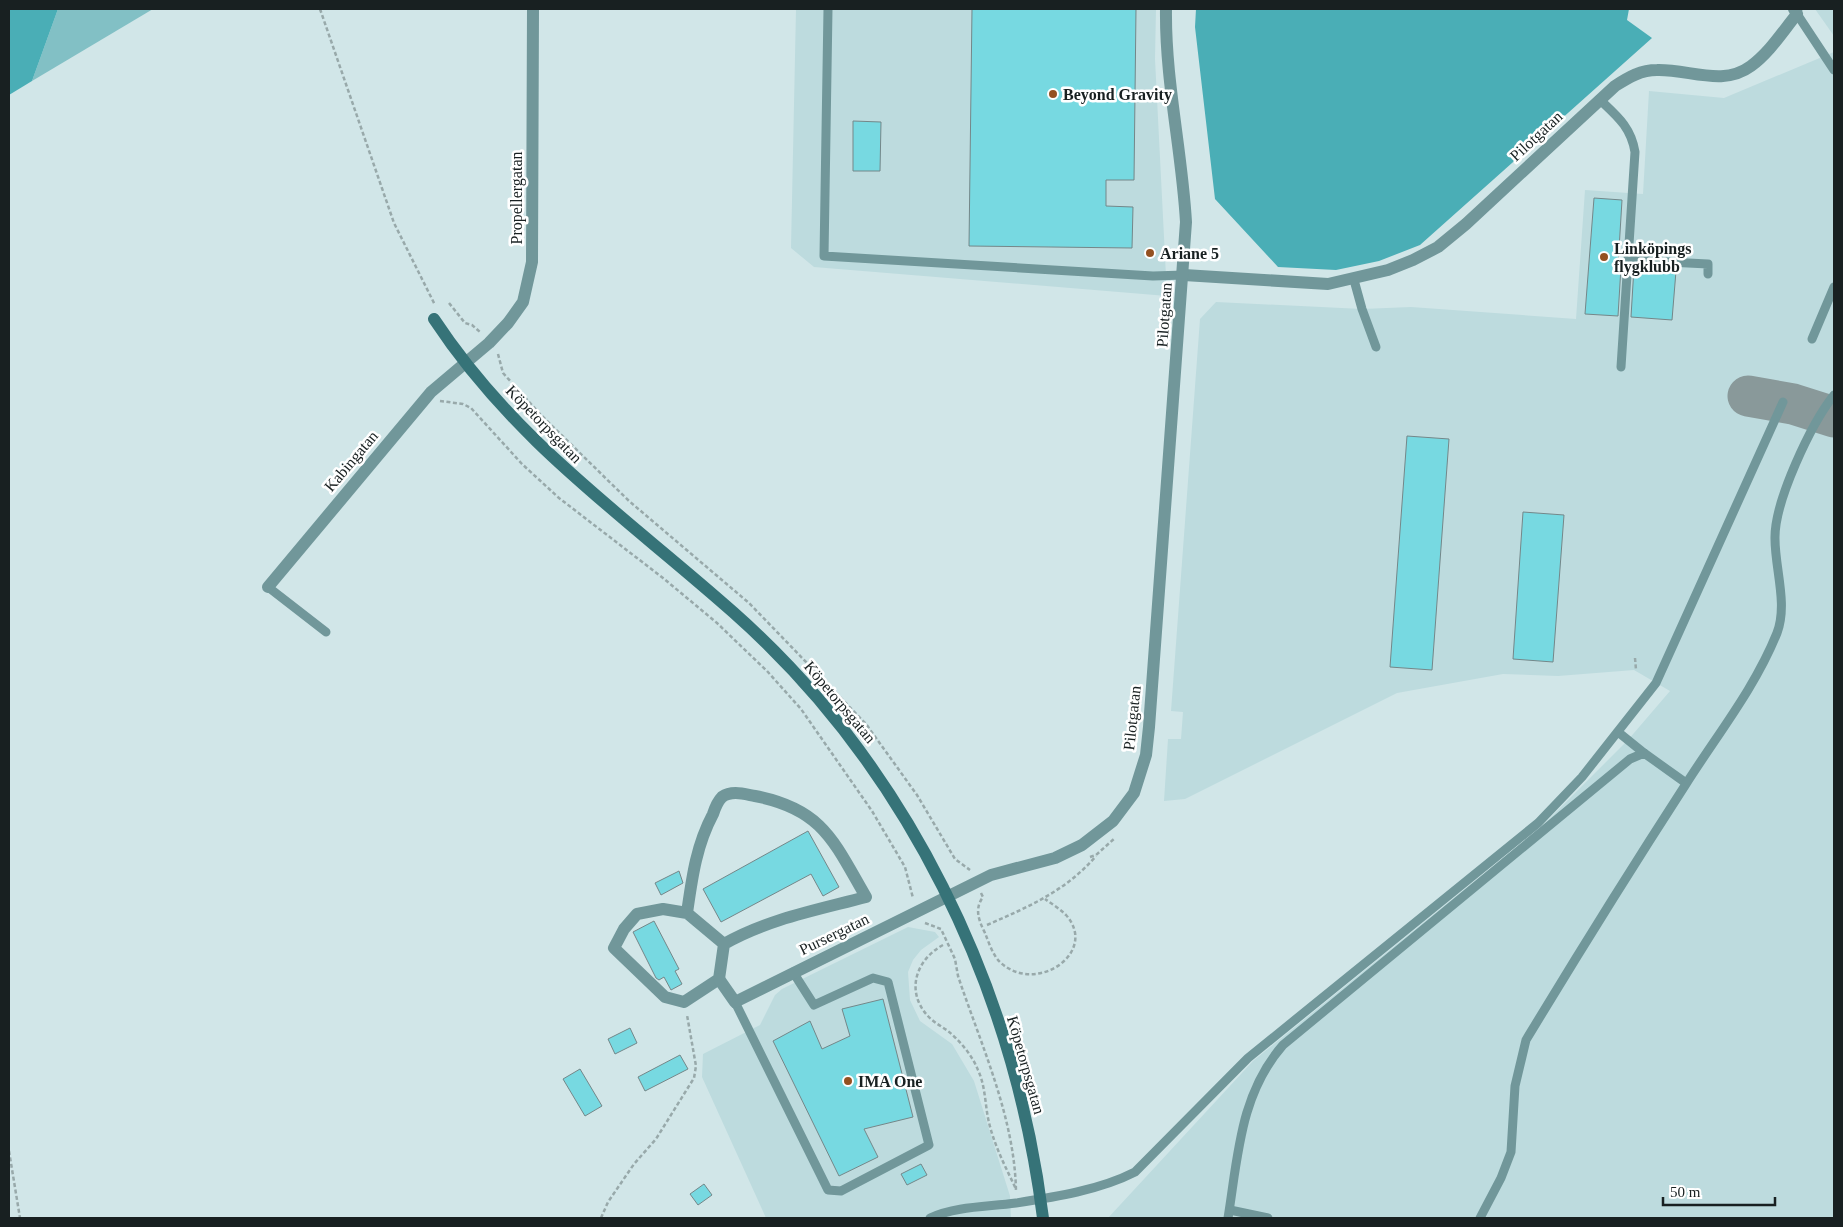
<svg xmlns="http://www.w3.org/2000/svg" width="1843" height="1227" viewBox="0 0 1843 1227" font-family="'Times New Roman',serif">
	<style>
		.built { fill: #bddbde }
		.green { fill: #82c0c5 }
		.forest { fill: #4aaeb6 }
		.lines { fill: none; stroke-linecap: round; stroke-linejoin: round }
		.taxiway { stroke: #89999a; stroke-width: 41 }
		.building { fill: #77d9e1; stroke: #748789 }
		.path { stroke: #98a9aa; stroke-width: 2.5; stroke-dasharray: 4 2.5; stroke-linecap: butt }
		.lane { stroke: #71979a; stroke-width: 9 }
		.street { stroke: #71979a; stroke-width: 12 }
		.secondary { stroke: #367378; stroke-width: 12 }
		.poi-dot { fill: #945121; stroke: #fff; stroke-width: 2 }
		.labels { text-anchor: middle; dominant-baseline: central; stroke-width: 5; stroke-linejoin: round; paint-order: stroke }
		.poi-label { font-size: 16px; font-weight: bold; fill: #182021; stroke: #fff; text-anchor: start }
		.street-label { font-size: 16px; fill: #182021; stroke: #fff }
	</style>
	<rect width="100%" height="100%" fill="#d1e6e8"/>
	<g class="built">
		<polygon points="796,9 1156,9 1155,59 1167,296 814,267 791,248"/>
		<polygon points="1815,9 1834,9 1834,36"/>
		<polygon points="1834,52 1834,1218 1108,1218 1253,1061 1541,827 1628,740 1670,691 1634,670 1558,676 1503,674 1397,693 1185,799 1164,801 1168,739 1181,739 1183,712 1171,711 1200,319 1216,302 1362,309 1411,307 1576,319 1585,190 1643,194 1649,91 1724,98"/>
		<polygon points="908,927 935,932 939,937 921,950 913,960 908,972 910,1000 920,1021 952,1044 974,1081 1010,1196 1011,1218 766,1218 702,1077 703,1054 760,1025 775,995 782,989"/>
	</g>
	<polygon class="green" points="58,9 153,9 32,81"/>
	<g class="forest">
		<polygon points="9,9 58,9 32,81 9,95"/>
		<polygon points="1196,9 1629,9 1627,20 1652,38 1420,245 1379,261 1336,270 1278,267 1215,199 1195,27"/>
	</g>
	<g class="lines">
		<polyline class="taxiway" points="1748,396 1793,404 1834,417"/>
	</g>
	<g class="building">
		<polygon points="972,9 1136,9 1134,180 1106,180 1106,206 1133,207 1132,248 969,246"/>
		<polygon points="853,121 881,122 880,171 853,171"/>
		<polygon points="1594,198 1622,200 1618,266 1621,267 1618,316 1585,314"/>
		<polygon points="1634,267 1676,271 1672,320 1631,317"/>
		<polygon points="1407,436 1449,439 1432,670 1390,667"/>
		<polygon points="1523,512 1564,515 1553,662 1513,659"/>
		<polygon points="808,831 839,887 823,896 811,874 721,922 703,889"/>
		<polygon points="679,871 683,883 661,895 655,883"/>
		<polygon points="654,921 679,969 675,971 682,984 671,990 664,977 659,980 656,978 633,932"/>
		<polygon points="883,999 913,1117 864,1129 878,1157 839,1176 773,1041 810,1021 822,1049 850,1036 842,1009"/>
		<polygon points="630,1028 637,1043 615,1054 608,1039"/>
		<polygon points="680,1055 688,1069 645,1091 638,1077"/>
		<polygon points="580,1069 602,1106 585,1116 563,1079"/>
		<polygon points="921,1164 927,1175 907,1185 901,1174"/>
		<polygon points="704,1184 712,1195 698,1205 690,1194"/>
	</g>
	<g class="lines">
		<g class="path">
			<polyline points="320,9 394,223 435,305"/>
			<polyline points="449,303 465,323 472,325 480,332"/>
			<polyline points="498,354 503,373 540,414 629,501 749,603 866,724 917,795 955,859 970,870"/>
			<polyline points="440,401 463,404 471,408 522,464 559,498 663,578 717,623 767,671 801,709 872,811 905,867 913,898"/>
			<polyline points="1635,658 1636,670"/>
			<polyline points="1090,857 1096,855 1115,838"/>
			<path d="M981,893l2,4c-9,12 -4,24 2,36 4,10 8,23 16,30 36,32 98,-11 65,-48 -6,-6 -14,-11 -21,-16"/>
			<path d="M925,923l16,6 14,30 3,17c23,69 57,142 58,216"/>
			<path d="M987,925c41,-18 79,-34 109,-69"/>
			<path d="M943,945c-26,14 -38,45 -16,70 6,7 14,11 21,16 12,10 24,24 30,39 7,15 7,32 10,48 5,25 17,48 28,71"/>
			<polyline points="9,1151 20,1218"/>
			<polyline points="601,1218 608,1202 634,1164 656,1139 694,1078 696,1066 687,1015"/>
		</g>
		<g class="lane">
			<polyline points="828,9 824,256 1153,276 1184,275"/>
			<polyline points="1798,9 1797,14 1834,70"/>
			<path d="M1599,99c18,17 32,28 36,53l-14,215"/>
			<polyline points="1628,260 1708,264 1708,274"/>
			<polyline points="1354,280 1362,309 1376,347"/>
			<polyline points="1812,339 1834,287"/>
			<polyline points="268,587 326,632"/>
			<polyline points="1618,732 1644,753"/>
			<polyline points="735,1002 828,1190 841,1191 929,1145 888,982 873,978 814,1005 793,972"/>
			<polyline points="1230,1210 1268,1218"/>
			<path d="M930,1218c27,-12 57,-11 86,-15 39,-6 84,-13 119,-31l113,-114 290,-235 44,-46 74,-94 127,-281"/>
			<path d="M1228,1218c10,-62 12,-124 55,-173l347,-286 14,-6 42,30"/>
			<path d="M1480,1218l21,-40 10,-26 4,-66 11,-46c52,-86 105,-171 160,-256 31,-49 69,-96 91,-151 11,-29 -2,-64 -2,-94 -1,-37 36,-115 59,-144"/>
		</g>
		<g class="street">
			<path d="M1184,275l144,9 60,-14 25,-10 25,-13 28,-23 149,-138c14,-9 26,-16 42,-16 32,-1 66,17 94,-4 19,-14 32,-35 46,-52l-3,-5"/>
			<polyline points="268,587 431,392 489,343 508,323 523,302 532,262 533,9"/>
			<path d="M687,913c5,-35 9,-67 26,-99 2,-6 5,-13 9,-17 10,-7 22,-3 33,-1 68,13 79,46 111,101 -49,13 -98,22 -142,47l-5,35 -35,23 -19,-5 -51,-49 10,-19 13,-15 26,-5 24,4 37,31"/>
			<path d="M719,979l16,23 256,-127 64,-17 27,-13 31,-24 21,-28 12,-38 3,-28 37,-505c-4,-71 -21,-142 -20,-213"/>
		</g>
		<path class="secondary" d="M434,319c81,123 192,198 299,293 175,155 281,376 310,606"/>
	</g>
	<g class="poi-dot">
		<circle cx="1053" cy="94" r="5"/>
		<circle cx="1150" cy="253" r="5"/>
		<circle cx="1604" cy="257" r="5"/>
		<circle cx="848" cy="1081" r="5"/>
	</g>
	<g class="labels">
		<g class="poi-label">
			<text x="1063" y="94">Beyond Gravity</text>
			<text x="1614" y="248">Linköpings<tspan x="1614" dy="18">flygklubb</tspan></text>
			<text x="1160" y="253">Ariane 5</text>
			<text x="858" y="1081">IMA One</text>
		</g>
		<g class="street-label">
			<text transform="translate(1536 136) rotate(-43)">Pilotgatan</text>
			<text transform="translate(516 198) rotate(-90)">Propellergatan</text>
			<text transform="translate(1164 315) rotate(-86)">Pilotgatan</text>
			<text transform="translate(544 424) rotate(46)">Köpetorpsgatan</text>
			<text transform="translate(351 461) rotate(-50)">Kabingatan</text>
			<text transform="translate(840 702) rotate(50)">Köpetorpsgatan</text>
			<text transform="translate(1132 718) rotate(-84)">Pilotgatan</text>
			<text transform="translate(834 934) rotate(-26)">Pursergatan</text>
			<text transform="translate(1026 1065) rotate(74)">Köpetorpsgatan</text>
		</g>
	</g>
	<rect width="1843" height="1227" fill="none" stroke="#182021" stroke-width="20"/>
	<path d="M1663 1197v8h112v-8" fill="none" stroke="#182021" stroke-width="2.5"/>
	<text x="1670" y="1197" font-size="15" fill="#182021" stroke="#ffffff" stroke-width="4" paint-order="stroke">50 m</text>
</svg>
